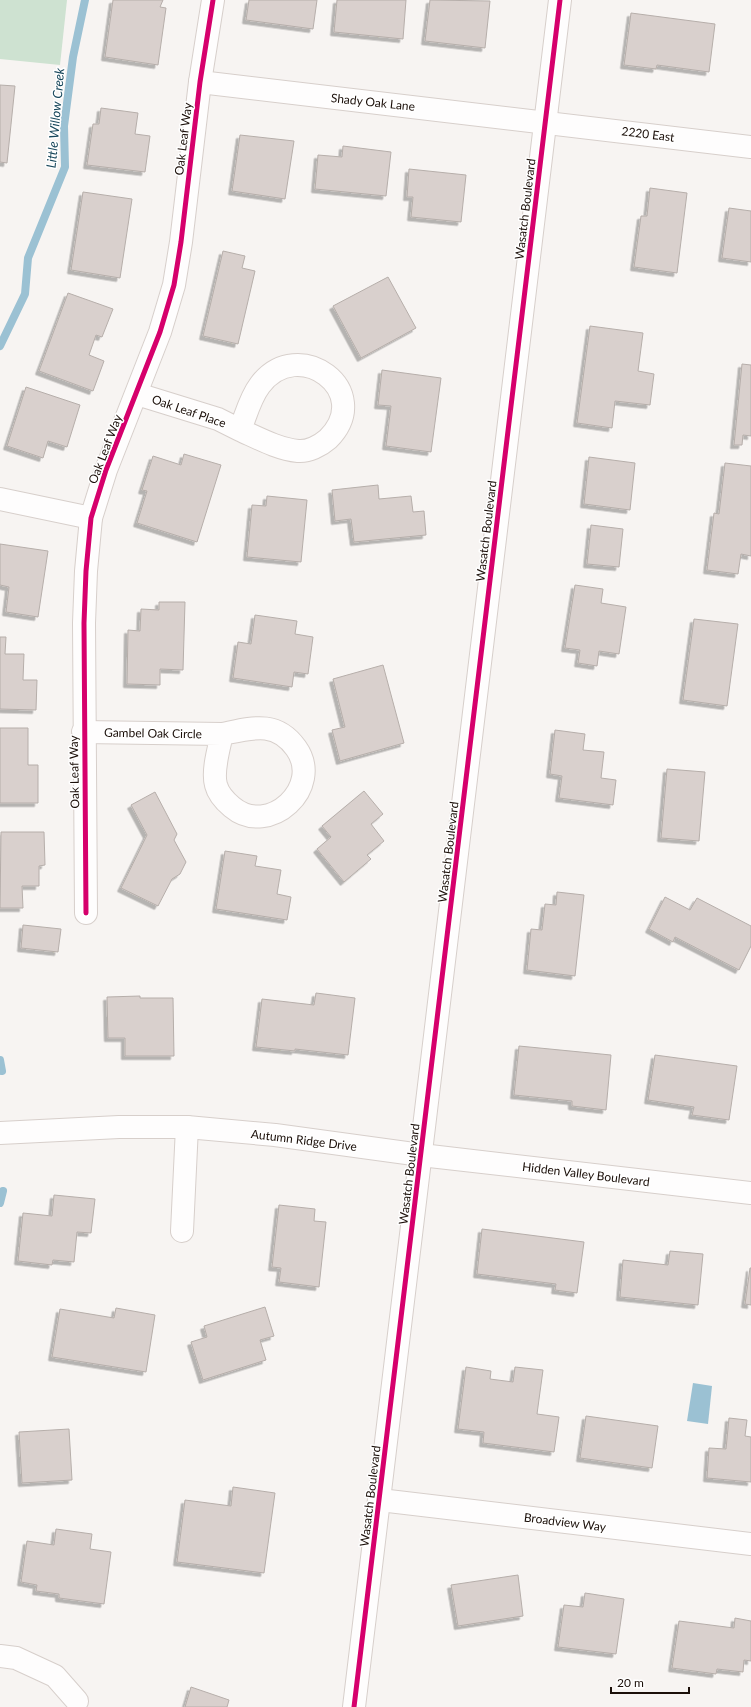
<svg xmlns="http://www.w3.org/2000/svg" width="751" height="1707" viewBox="0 0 751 1707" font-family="Lato,sans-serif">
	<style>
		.green { fill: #cee2d1 }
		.water { fill: #9bc1d3 }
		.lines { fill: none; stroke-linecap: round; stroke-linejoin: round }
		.stream { stroke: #9bc1d3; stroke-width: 8 }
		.building { fill: #d9d0cd; stroke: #b6aeaa; filter: url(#shadow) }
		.minor-casing { stroke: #d7cfcb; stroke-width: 24 }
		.major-casing { stroke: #d7cfcb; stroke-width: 24 }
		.minor { stroke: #fefdfd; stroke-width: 22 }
		.major { stroke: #fefdfd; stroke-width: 22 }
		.cycleway-casing { stroke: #fff; stroke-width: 8 }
		.cycleway { stroke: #d6006c; stroke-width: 5 }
		.labels { text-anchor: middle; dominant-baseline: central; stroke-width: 3; stroke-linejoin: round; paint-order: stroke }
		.street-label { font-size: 12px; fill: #1b0f09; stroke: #fff }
		.water-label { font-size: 13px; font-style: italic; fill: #18475b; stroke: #fff }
	</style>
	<defs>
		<filter id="shadow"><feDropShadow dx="-3.5" dy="3.5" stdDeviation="0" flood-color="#0004"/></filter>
	</defs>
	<rect width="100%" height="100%" fill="#f7f4f2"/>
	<polygon class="green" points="0,0 67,0 60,65 0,59"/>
	<polygon class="water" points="693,1383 712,1386 708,1424 687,1421"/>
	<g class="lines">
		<g class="stream">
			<polyline points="0,346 25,294 28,258 65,167 64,126 73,57 85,0"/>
			<polyline points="0,1060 2,1071"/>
			<polyline points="0,1203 3,1191"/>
		</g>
	</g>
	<g class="building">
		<polygon points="113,0 163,0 160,7 166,8 158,65 105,57"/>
		<polygon points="249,0 317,0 313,29 246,20"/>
		<polygon points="337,0 406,0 403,39 334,32"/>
		<polygon points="430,0 490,1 485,48 425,41"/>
		<polygon points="631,13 715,24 709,72 657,65 656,69 624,65"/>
		<polygon points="0,85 15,86 7,163 0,162"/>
		<polygon points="101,108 138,113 135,134 150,136 145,172 87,165 93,124 99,124"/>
		<polygon points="240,135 294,141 285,199 232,191"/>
		<polygon points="343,146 391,152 386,196 315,189 318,155 342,157"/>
		<polygon points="409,169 466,175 461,222 411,217 413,197 407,197"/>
		<polygon points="650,188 687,193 677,273 634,267 641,216 647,216"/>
		<polygon points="83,192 132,199 120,278 71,270"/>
		<polygon points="729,208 751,211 751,262 722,258"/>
		<polygon points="223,251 245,256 242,268 255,271 238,344 203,336"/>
		<polygon points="388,277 416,328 361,358 333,306"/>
		<polygon points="68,293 113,309 102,337 96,335 89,355 104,361 93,391 39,371"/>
		<polygon points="590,326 643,333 638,371 654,374 650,405 615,401 612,428 577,423"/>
		<polygon points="742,364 751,365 751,436 743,435 742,445 734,445"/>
		<polygon points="382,370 441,378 431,452 386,446 391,406 378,405"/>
		<polygon points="26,387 80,405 67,447 48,441 43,458 7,446"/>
		<polygon points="184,454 221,465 197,542 137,523 147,491 142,490 153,456 181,465"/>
		<polygon points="589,457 635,463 630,510 584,504"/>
		<polygon points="725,463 751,466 751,556 741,554 738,574 707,570 714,513 719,514"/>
		<polygon points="378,485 379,499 411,496 413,512 424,511 426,535 354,542 351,519 335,521 332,490"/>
		<polygon points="267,496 307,500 301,562 247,557 252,505 266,506"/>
		<polygon points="591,525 623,529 619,567 587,564"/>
		<polygon points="0,544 48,551 38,617 6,612 9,587 0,585"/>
		<polygon points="575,585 603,589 601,603 626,607 619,654 599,651 597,666 578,663 580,650 565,648"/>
		<polygon points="159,602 185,602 183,670 160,669 160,685 127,684 128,630 140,631 141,609 159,610"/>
		<polygon points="255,615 297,621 295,634 313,637 308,674 294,672 292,687 233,678 238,642 251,644"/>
		<polygon points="694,619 738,624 727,706 683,700"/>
		<polygon points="0,637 6,637 5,654 24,654 23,680 37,680 36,710 0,709"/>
		<polygon points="383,665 404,743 340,761 332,730 345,727 333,679"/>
		<polygon points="0,728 28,728 28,765 38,765 38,803 0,803"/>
		<polygon points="555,730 585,734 583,750 604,752 601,778 616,780 613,805 559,798 562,776 550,774"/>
		<polygon points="667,769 705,772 699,841 661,838"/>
		<polygon points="364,791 383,814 371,824 384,841 367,855 371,859 344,882 317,849 331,837 322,826"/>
		<polygon points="155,792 177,834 174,840 186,862 180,874 172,879 158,906 121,888 147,835 131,805"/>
		<polygon points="1,832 44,832 45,865 39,866 39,886 22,886 23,908 0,908"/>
		<polygon points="225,851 257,856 255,866 281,870 277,894 291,897 287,920 216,909"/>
		<polygon points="557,892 584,895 575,976 527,970 531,929 542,930 545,904 556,905"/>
		<polygon points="665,897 690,910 697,898 751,926 751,946 739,970 675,937 673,942 649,929"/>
		<polygon points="23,925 61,929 58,952 21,948"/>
		<polygon points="316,993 355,998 348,1055 295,1049 295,1051 256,1047 262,999 314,1005"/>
		<polygon points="140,996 140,998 173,998 174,1056 125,1056 125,1038 108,1038 107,997"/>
		<polygon points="519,1046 611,1055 606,1110 572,1106 572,1101 514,1095"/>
		<polygon points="655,1055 737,1066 729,1120 692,1115 694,1107 648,1100"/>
		<polygon points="54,1195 95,1199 91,1233 77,1232 74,1262 53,1260 52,1265 18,1261 23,1213 52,1216"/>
		<polygon points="279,1205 315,1209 314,1221 326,1222 319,1287 279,1282 281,1268 272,1267"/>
		<polygon points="482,1229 584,1242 577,1293 555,1290 556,1284 477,1274"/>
		<polygon points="670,1251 703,1254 698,1305 620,1297 623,1260 668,1265"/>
		<polygon points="750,1268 751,1268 751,1305 745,1304"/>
		<polygon points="265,1307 274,1336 260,1340 266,1360 203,1380 191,1342 207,1337 204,1326"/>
		<polygon points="116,1308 155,1315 146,1372 52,1357 60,1309 114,1318"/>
		<polygon points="466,1367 491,1371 490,1379 513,1382 515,1367 543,1370 537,1414 559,1417 554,1452 483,1443 484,1432 458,1429"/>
		<polygon points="586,1416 658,1426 652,1468 580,1458"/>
		<polygon points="729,1418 747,1420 745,1436 751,1437 751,1482 707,1478 709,1448 726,1449"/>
		<polygon points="69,1429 72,1480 22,1483 19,1432"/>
		<polygon points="233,1487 275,1493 264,1573 177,1562 185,1500 231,1506"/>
		<polygon points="56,1529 92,1534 90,1549 111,1552 104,1604 59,1598 59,1594 36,1591 37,1585 21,1582 27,1541 54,1545"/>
		<polygon points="518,1575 523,1616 458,1626 451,1585"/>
		<polygon points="585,1593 624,1599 616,1654 558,1647 564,1605 583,1607"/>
		<polygon points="735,1618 751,1621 751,1661 744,1660 743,1672 717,1669 716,1674 672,1668 679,1621 734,1628"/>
		<polygon points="191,1687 229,1700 227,1707 185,1707"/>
	</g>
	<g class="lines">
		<defs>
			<g id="minor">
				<polyline points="200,82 751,147"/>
				<path d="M137,394l81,25 22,11c6,-15 10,-32 20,-45 38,-51 116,6 68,54 -8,7 -20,13 -30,12 -20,-2 -40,-13 -58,-21"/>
				<polyline points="0,499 91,518"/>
				<path d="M83,732l139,2c-3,14 -10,37 -6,51 2,8 10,17 16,22 37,31 92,-20 64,-59 -20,-28 -44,-20 -74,-14"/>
				<polyline points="86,913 84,623 86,571 91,518 106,470 160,332 174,285 181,242 200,82 213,0"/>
				<polyline points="0,1133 119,1127 187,1127 275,1135 421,1155 751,1193"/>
				<polyline points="182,1231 187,1127"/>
				<polyline points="380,1500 751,1544"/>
				<polyline points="0,1656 16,1658 55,1676 77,1701"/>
			</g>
			<polyline id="major" points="354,1707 560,0"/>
		</defs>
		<use href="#minor" class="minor-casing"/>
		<use href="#major" class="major-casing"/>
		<use href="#minor" class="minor"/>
		<use href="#major" class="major"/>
		<defs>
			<g id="cycleway">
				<polyline points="86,913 84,623 86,571 91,518 106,470 160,332 174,285 181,242 200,82 213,0"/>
				<polyline points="354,1707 560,0"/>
			</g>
		</defs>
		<use href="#cycleway" class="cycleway-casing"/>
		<use href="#cycleway" class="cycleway"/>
	</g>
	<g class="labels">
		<g class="street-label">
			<text transform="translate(373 102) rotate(6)">Shady Oak Lane</text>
			<text transform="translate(648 134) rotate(7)">2220 East</text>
			<text transform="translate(183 139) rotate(-83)">Oak Leaf Way</text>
			<text transform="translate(525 209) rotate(-83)">Wasatch Boulevard</text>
			<text transform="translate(189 411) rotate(19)">Oak Leaf Place</text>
			<text transform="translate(105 449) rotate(-69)">Oak Leaf Way</text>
			<text transform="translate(486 531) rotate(-83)">Wasatch Boulevard</text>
			<text transform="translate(153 733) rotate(1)">Gambel Oak Circle</text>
			<text transform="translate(74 772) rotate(-91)">Oak Leaf Way</text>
			<text transform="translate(448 852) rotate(-83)">Wasatch Boulevard</text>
			<text transform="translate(304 1140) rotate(7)">Autumn Ridge Drive</text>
			<text transform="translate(409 1174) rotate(-83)">Wasatch Boulevard</text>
			<text transform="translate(586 1174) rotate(7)">Hidden Valley Boulevard</text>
			<text transform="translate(370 1496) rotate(-83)">Wasatch Boulevard</text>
			<text transform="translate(565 1522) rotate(7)">Broadview Way</text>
		</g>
		<g class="water-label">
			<text transform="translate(55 118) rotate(-85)">Little Willow Creek</text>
		</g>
	</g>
	<path d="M611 1687v6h78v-6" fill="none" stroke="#1b0f09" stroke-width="2"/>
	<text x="617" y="1687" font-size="12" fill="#1b0f09" stroke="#ffffff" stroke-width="3" paint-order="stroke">20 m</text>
</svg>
